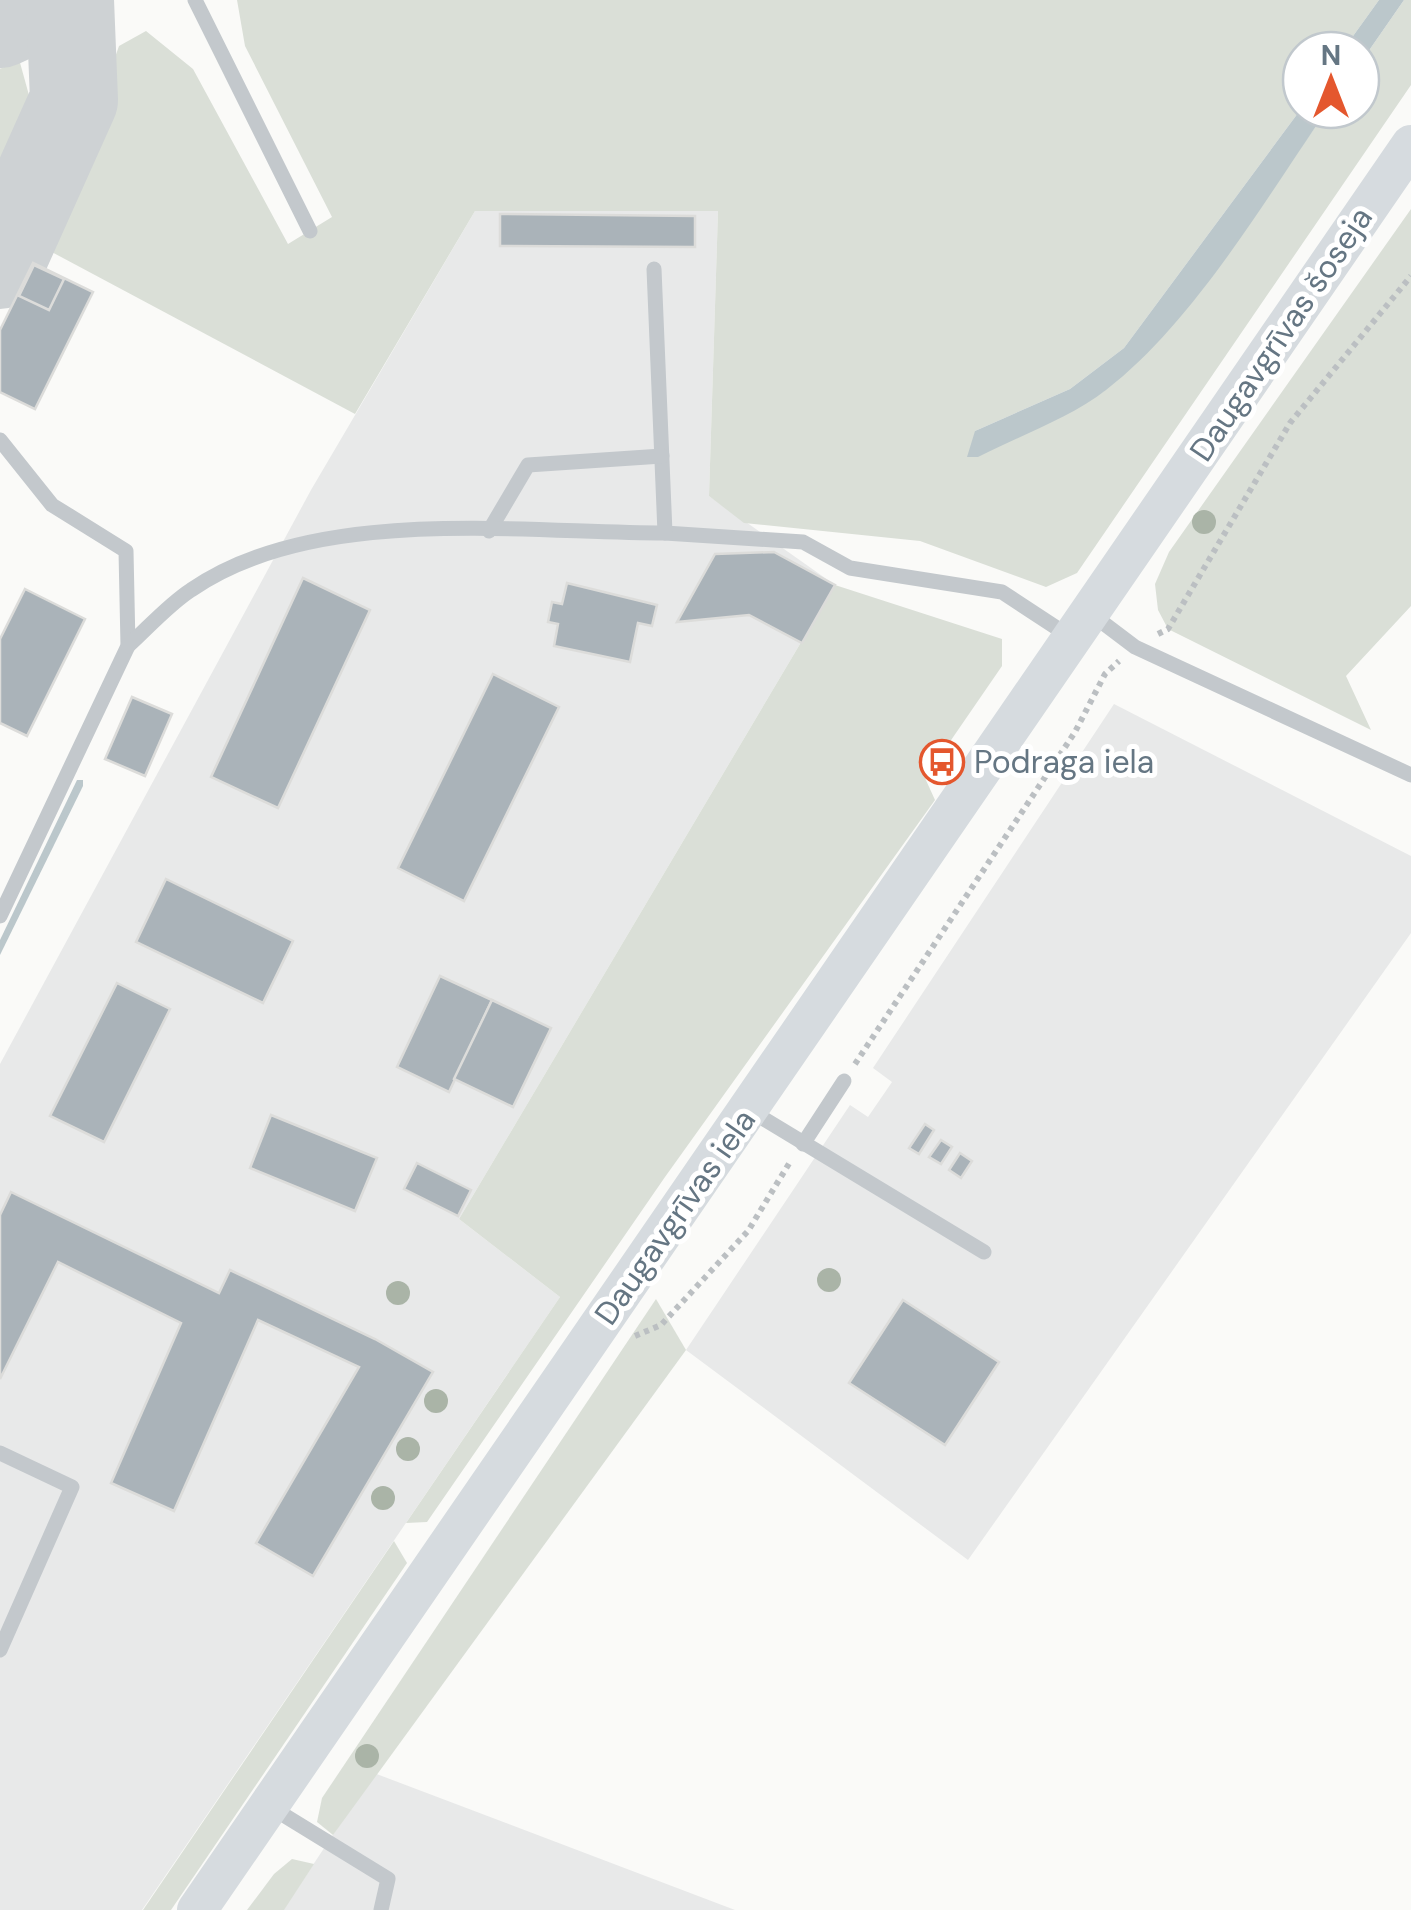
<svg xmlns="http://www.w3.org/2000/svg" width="1411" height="1910" viewBox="0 0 1411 1910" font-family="'DM Sans',sans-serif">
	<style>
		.built { fill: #e8e9e9 }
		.green { fill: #dadfd7 }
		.water { fill: #bbc7cb }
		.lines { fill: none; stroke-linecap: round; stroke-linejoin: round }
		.taxiway { stroke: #ced2d4; stroke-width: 88 }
		.building { fill: #aab3b9; stroke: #dcdcda; stroke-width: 2.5 }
		.path { stroke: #bbbfc2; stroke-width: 6; stroke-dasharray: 5 5; stroke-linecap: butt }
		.lane { stroke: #c3c8cc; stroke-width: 15 }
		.secondary { stroke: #d6dbdf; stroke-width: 40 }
		.tree { fill: #aab4a7 }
		.labels { text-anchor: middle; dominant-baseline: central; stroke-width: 10; stroke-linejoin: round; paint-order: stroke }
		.street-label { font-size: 32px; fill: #657683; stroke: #fff }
		.poi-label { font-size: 32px; fill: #657683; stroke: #fff; text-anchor: start }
	</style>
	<rect width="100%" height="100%" fill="#fafaf8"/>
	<g class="built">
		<polygon points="0,22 19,59 0,69"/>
		<polygon points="475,211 718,211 709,496 835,585 459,1219 560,1297 142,1910 0,1910 0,1064 311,490"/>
		<polygon points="1114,704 1411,856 1411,933 968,1560 686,1350 850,1105 868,1117 892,1082 873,1068"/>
		<polygon points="374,1773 735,1910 283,1910"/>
	</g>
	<g class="green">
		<polygon points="237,0 1379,0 1343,50 1301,50 1301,109 1124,348 1070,389 975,431 1103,392 1234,244 1327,110 1361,110 1361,62 1404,0 1411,0 1411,85 1077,573 1046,587 920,541 744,523 709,496 718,211 475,211 355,414 48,250 119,46 146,31 193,69 288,244 332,217 245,46"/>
		<polygon points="19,59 35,117 19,168 0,202 0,69"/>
		<polygon points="1411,209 1411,606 1346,676 1371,730 1168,629 1158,610 1155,584 1169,552"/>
		<polygon points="835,585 1002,639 1002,666 925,778 935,800 665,1177 427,1522 406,1523 560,1297 459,1219"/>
		<polygon points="656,1299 686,1350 333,1835 317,1822 322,1798"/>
		<polygon points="394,1541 407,1563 171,1910 143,1910"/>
		<polygon points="292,1859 314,1864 284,1910 247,1910 274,1874"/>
	</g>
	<g class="water">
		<polygon points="1379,0 1404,0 1361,62 1361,50 1343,50"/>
		<path d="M1301,109l26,1c-62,90 -134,213 -221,280 -36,28 -87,46 -128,67h-11l8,-26 95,-42 54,-41z"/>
		<polygon points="77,780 83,780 83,786 0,955 0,940"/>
	</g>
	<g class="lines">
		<g class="taxiway">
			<polyline points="0,24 52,0"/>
			<polyline points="0,265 74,100 70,0"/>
		</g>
	</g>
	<g class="building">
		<polygon points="500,214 695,216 695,247 500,246"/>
		<polygon points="33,263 93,292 35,409 0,392 0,330"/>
		<polygon points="34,265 64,279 49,310 19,296"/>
		<polygon points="774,552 835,585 802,643 749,615 677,622 715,554"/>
		<polygon points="303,578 370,610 278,808 211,777"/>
		<polygon points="567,583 657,605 652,626 638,623 630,662 554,646 558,624 548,622 552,602 562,604"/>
		<polygon points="25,589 85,619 27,736 0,723 0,639"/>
		<polygon points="493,674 559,707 464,901 398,868"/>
		<polygon points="132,697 172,714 145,776 105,759"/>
		<polygon points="166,879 293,941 263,1003 136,942"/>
		<polygon points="440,976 492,1000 449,1092 397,1067"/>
		<polygon points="117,983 170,1009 104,1142 50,1116"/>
		<polygon points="492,1000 551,1028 513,1107 454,1079"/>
		<polygon points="271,1115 377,1158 355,1211 250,1168"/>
		<polygon points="925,1124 934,1130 919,1154 909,1148"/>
		<polygon points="941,1140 952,1147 941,1164 929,1157"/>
		<polygon points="960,1153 972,1161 961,1178 949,1170"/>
		<polygon points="417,1163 471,1190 458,1216 404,1189"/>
		<polygon points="11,1192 219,1293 230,1270 375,1339 433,1372 313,1576 256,1543 359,1367 258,1320 174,1511 111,1483 181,1323 58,1262 0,1379 0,1215"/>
		<polygon points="903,1300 999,1362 945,1445 849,1383"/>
	</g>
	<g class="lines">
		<g class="path">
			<polyline points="1158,634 1168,629 1290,423 1411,276"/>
			<polyline points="855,1064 1075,732 1105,674 1119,661"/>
			<polyline points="635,1336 661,1325 748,1231 790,1162"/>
		</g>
		<g class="lane">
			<polyline points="195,0 310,231"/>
			<polyline points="654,269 665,533 803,542 850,568 1002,592 1069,636"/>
			<polyline points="0,440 52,505 126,551 128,646 0,916"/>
			<polyline points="489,531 528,465 662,456"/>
			<polyline points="1090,613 1135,647 1411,775"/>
			<path d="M128,646c20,-18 40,-41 63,-56 124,-86 331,-57 474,-57"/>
			<polyline points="749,1110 984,1252"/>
			<polyline points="803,1144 844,1081"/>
			<polyline points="0,1453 72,1487 0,1650"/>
			<polyline points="269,1806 388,1879 381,1910"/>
		</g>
		<polyline class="secondary" points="197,1910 1411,145"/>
	</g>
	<g class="tree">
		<circle cx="1204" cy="522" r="12"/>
		<circle cx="829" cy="1280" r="12"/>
		<circle cx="398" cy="1293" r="12"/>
		<circle cx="436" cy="1401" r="12"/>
		<circle cx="408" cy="1449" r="12"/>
		<circle cx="383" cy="1498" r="12"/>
		<circle cx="367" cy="1756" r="12"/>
	</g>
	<defs>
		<symbol id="bus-ring" viewBox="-11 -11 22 22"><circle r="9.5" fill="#fff" stroke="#e4572e" stroke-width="1.5"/><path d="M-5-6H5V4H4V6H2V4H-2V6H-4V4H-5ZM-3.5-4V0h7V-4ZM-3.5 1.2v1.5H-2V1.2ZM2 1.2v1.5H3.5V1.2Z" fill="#e4572e"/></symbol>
	</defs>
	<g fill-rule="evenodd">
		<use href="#bus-ring" x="917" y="737" width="50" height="50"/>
	</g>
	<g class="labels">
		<g class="street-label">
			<text transform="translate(1281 334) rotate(-56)">Daugavgrīvas šoseja</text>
			<text transform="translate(675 1217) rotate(-55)">Daugavgrīvas iela</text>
		</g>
		<g class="poi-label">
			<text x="974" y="762">Podraga iela</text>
		</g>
	</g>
	<g transform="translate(1331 80)"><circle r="48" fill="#ffffff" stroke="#c1c8cd" stroke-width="2.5"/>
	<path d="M0-8L18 38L0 25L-18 38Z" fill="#e4572e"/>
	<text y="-15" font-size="28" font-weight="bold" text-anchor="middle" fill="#657683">N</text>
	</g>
</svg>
